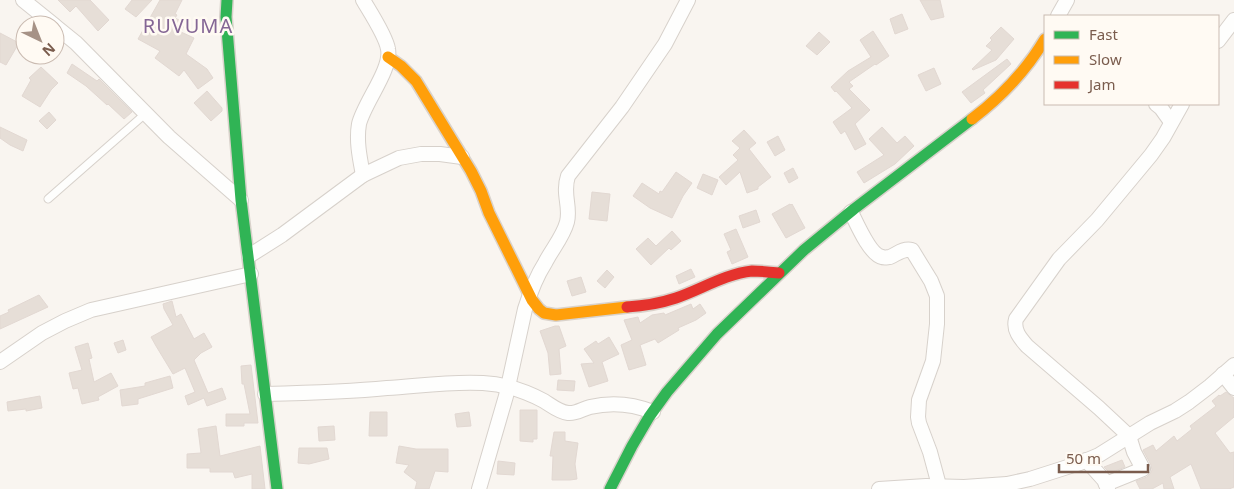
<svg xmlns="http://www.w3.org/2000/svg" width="1234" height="489" viewBox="0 0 1234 489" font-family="'Noto Sans',sans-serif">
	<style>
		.building { fill: #e6ded7; stroke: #e2d8d2 }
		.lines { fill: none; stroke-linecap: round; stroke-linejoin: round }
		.lane-casing { stroke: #d7d1cb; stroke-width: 9 }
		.street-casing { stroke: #d7d1cb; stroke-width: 16 }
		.fast-casing { stroke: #d9d2cb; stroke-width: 14 }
		.slow-casing { stroke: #d9d2cb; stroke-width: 14 }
		.jam-casing { stroke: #d9d2cb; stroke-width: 14 }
		.lane { stroke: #fefefd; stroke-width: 7 }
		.street { stroke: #fefefd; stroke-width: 14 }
		.fast { stroke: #30b455; stroke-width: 11 }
		.slow { stroke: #ff9f0a; stroke-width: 11 }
		.jam { stroke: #e5322d; stroke-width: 11 }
		.labels { text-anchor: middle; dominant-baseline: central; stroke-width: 5; stroke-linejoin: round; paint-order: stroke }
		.quarter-label { font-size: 20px; letter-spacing: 1px; fill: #846695; stroke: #fffaf3 }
	</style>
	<rect width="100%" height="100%" fill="#f9f5f0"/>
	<g class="building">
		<polygon points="58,0 90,0 109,20 98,31 76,6 70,12"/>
		<polygon points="132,0 152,0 136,17 125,9"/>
		<polygon points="160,0 182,0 175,14 177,15 175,18 185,23 181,32 194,38 186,54 207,69 213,78 198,89 184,70 179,76 155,58 160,51 138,39"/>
		<polygon points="920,0 940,0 944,17 931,20"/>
		<polygon points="902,14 908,29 895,34 890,19"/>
		<polygon points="1001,27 1014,39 996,60 973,70 972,69 992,50 986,46 992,40 990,38"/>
		<polygon points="873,31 889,56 876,65 875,64 849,82 853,86 849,89 870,110 855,124 866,144 855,150 845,131 841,134 833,122 852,108 836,91 835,92 831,87 848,71 871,57 860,40"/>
		<polygon points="819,32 830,42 817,55 806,46"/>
		<polygon points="0,33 19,43 6,65 0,62"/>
		<polygon points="1007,59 1011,64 983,90 985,93 971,103 962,92"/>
		<polygon points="72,64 97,81 99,79 132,112 124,119 108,104 107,105 86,86 67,73"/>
		<polygon points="41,67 58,83 51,90 40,107 22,96 31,80 29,78"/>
		<polygon points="934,68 941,84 926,91 918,75"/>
		<polygon points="207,91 222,108 222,111 211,121 194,103"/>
		<polygon points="49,112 56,120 47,129 39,121"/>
		<polygon points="0,127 27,140 23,151 10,145 0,138"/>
		<polygon points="882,127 897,143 905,136 914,146 895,164 864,183 857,172 884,155 869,139"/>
		<polygon points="744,130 756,143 749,149 771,177 758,187 758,189 747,193 740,172 726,185 719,177 738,160 733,155 740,148 732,141"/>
		<polygon points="778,136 785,150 775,156 767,142"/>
		<polygon points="793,168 798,178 789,183 784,173"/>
		<polygon points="676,172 692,183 683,196 672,218 650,208 633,196 642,183 659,194 660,191 662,192"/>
		<polygon points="703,174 718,180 712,195 697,188"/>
		<polygon points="592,192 610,194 607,221 589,219"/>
		<polygon points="790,204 791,205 792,204 805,228 786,238 772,214"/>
		<polygon points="756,210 760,222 743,228 739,216"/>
		<polygon points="736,229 748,257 732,264 727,252 731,250 724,234"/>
		<polygon points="672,231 681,241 671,250 669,248 651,265 636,249 648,238 656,246"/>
		<polygon points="691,269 695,277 679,284 676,276"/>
		<polygon points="607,270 614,277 605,288 597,281"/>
		<polygon points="581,277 586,292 572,296 567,281"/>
		<polygon points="39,295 48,307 0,329 0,316 9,312 8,310"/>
		<polygon points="172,301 176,317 181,314 194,339 204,333 212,347 201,353 194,360 208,393 222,388 226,399 207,406 204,398 188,405 185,396 195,392 185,368 173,374 156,346 151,337 173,325 164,309 163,304"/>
		<polygon points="691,304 693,309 700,304 706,313 696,320 678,328 679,330 658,343 655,339 640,345 646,365 629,370 621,345 632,340 624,320 638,317 640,323 652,315 664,313 665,315"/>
		<polygon points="555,326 559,326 566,346 559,349 561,374 550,375 548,353 540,331"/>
		<polygon points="609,337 619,354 602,362 608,381 589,387 581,364 594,363 584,349 596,341 598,344"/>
		<polygon points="123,340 126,350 118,353 114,343"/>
		<polygon points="88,343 92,358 89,359 94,382 111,373 118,386 98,397 99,400 82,404 78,388 73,389 69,373 82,370 75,347"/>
		<polygon points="251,365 258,423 244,423 244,426 226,426 226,414 250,414 244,384 242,384 241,366"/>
		<polygon points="170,376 173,388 138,399 138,404 122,406 120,390 145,386 145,383"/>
		<polygon points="558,380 575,381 574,391 557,390"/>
		<polygon points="1226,392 1234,398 1234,417 1215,433 1230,453 1234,452 1234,487 1229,489 1201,489 1191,464 1170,477 1174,489 1164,489 1163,483 1152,489 1140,489 1136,481 1147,477 1150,474 1152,470 1151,465 1143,450 1153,445 1156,451 1174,436 1177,441 1192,429 1190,426 1216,406 1212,401 1219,395 1220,396"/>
		<polygon points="40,396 42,408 26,411 26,409 8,411 7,402"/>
		<polygon points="520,410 537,410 537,439 533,439 533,442 520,441"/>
		<polygon points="370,412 387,412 387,436 369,436"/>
		<polygon points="469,412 471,426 457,427 455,414"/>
		<polygon points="216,426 220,456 260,446 265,489 252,489 252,474 235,478 233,472 210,472 210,468 187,468 187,454 201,453 198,429"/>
		<polygon points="334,426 335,440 319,441 318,427"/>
		<polygon points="554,432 565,432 565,441 578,443 575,464 577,479 570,480 552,480 553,456 550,456"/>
		<polygon points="399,446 416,449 448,449 448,472 435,471 429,489 415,489 417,482 404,472 409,465 396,463"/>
		<polygon points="299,448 327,448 329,459 309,464 298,463"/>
		<polygon points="1122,460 1125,467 1110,473 1104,467"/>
		<polygon points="498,461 515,463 514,475 497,474"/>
	</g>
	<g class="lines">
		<defs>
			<polyline id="lane" points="48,199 145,114"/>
			<g id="street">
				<polyline points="23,0 54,25"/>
				<polyline points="1058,16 1067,0"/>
				<polyline points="55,26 76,43 169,137 241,200"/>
				<polyline points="1218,41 1234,20"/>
				<polyline points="1156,104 1161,108 1171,122"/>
				<path d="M363,175c-3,-16 -7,-34 -4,-51 5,-21 33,-55 29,-75 -2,-13 -18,-37 -25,-49"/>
				<path d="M851,212c5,10 19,43 31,45 2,1 6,0 8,0 7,-3 13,-9 22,-7l19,31 6,15v28l-4,37 -14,39 -1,17 1,6 11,29 10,37"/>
				<polyline points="249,256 282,235 363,175 399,158 421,154 440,154 462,157"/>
				<polyline points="0,362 42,333 65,321 91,310 251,274"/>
				<polyline points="1223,374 1234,388"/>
				<path d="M265,394c41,-1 82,-2 122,-6 32,-2 64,-7 96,-5 21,1 42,8 61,18 8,5 15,11 24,12 8,1 14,-4 22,-6 21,-5 43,-3 63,5"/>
				<polyline points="1086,460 1104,480 1108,489"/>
				<path d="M1106,484l37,-15 -9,-17 -5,-16 -30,-28 -72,-62c-7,-8 -14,-16 -11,-27l43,-60 38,-39 54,-65 12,-17 19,-34"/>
				<path d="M479,489l27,-93 19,-87c5,-16 11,-32 20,-46 7,-14 18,-26 22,-41 4,-16 -5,-28 1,-46l54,-69 43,-63 23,-44"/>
				<polyline points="879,489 926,486 964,487 1007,484 1030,479 1080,463 1099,455 1150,423 1175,411 1189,402 1210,386 1234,365"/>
			</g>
			<g id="fast">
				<polyline points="227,0 226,17 241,200 277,489"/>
				<polyline points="610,489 632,446 649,417 667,392 717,334 804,250 854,209 972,119"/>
			</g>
			<g id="slow">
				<polyline points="388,57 401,66 416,81 471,171 481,191 489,213 532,300 539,309 544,313 556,315 627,307"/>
				<path d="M972,119c29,-22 54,-48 73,-80"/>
			</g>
			<path id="jam" d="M627,307c17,-1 34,-4 49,-9 26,-9 49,-24 76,-27 9,0 18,1 27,2"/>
		</defs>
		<use href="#lane" class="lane-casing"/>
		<use href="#street" class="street-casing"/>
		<use href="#fast" class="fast-casing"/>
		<use href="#slow" class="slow-casing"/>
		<use href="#jam" class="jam-casing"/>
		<use href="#lane" class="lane"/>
		<use href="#street" class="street"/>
		<use href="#fast" class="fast"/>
		<use href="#slow" class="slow"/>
		<use href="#jam" class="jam"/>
	</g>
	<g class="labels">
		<g class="quarter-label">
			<text x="188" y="25">RUVUMA</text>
		</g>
	</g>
	<rect x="1044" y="15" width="175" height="90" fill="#fffaf3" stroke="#cabbb1"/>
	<rect x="1054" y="31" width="25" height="8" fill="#30b455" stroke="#cabbb1"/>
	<text x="1089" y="40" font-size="15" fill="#7a5c4d">Fast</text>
	<rect x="1054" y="56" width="25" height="8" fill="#ff9f0a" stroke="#cabbb1"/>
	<text x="1089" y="65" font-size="15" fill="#7a5c4d">Slow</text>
	<rect x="1054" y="81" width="25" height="8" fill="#e5322d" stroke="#cabbb1"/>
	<text x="1089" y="90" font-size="15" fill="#7a5c4d">Jam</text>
	<g transform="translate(40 40) rotate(137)"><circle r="24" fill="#fffaf3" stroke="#cabbb1"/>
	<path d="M0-4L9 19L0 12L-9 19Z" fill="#a69286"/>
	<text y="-8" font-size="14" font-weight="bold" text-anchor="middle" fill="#7a5c4d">N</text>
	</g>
	<path d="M1059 464v8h89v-8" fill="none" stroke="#7a5c4d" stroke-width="2.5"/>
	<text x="1066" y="464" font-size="15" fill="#7a5c4d" stroke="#fffaf3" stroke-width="4" paint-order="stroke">50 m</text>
</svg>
